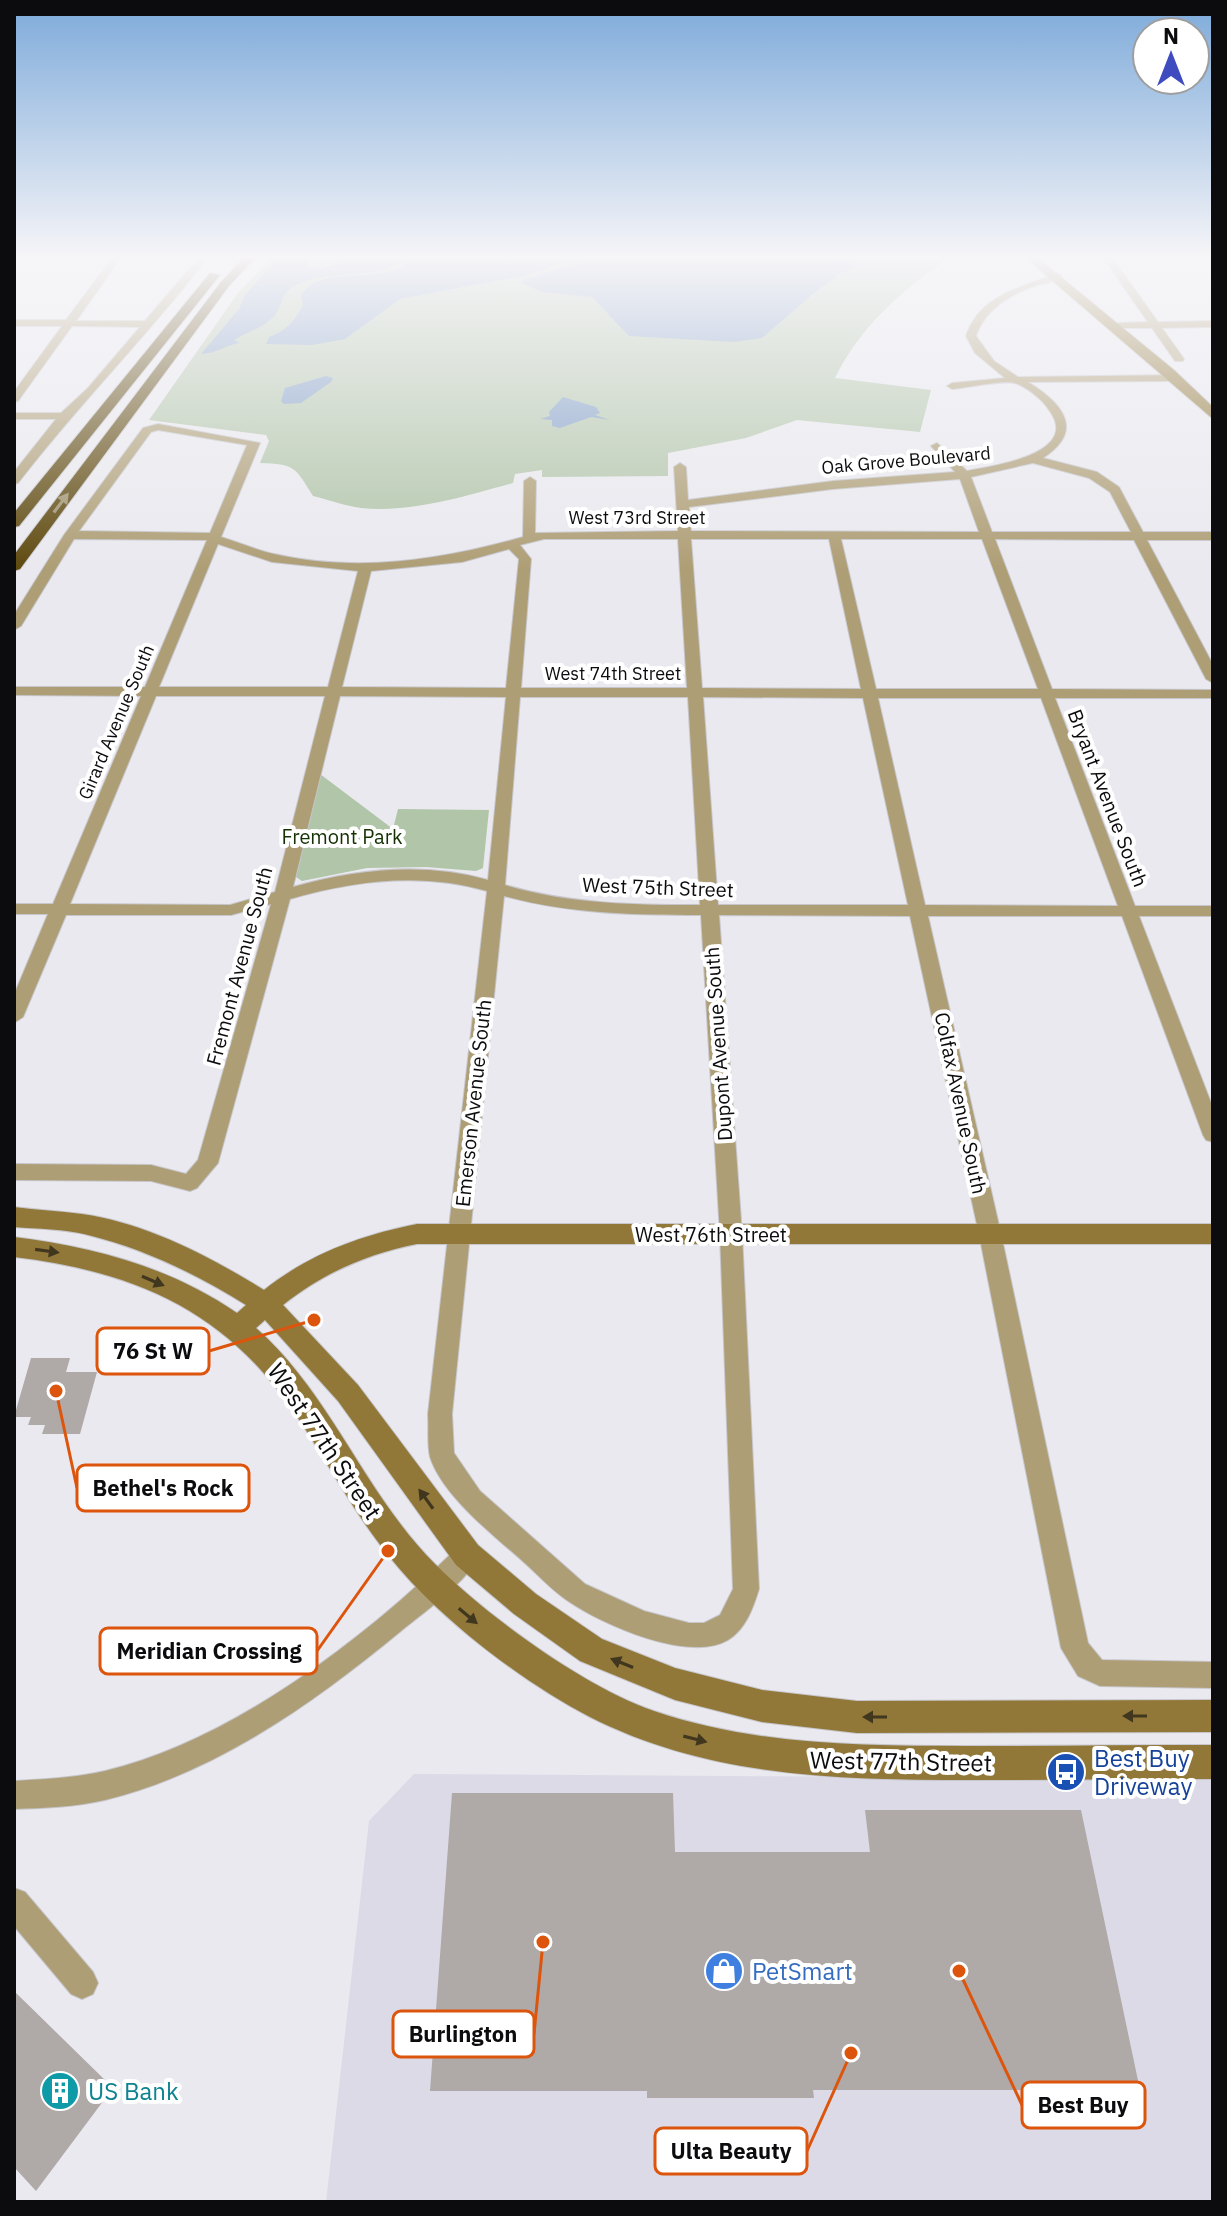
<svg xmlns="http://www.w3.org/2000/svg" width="1227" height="2216" viewBox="0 0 1227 2216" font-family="'IBM Plex Sans',sans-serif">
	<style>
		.built { fill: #dbdae6 }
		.green { fill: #b1c5a9 }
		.water { fill: #7e9cc5 }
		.building { fill: #afa9a8 }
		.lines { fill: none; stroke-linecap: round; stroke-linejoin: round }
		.street-casing { stroke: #c6c6cb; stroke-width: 2 }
		.secondary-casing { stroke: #c6c6cb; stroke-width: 2 }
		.highway-casing { stroke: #c6c6cb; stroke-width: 2 }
		.street { fill: #ae9e75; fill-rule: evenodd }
		.secondary { fill: #917838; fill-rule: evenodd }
		.highway { fill: #5e490e; fill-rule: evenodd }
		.oneway { fill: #9e926e }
		.oneway2 { fill: #41371f }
		.labels { text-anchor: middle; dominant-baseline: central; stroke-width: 8; stroke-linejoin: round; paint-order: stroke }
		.far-street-label { font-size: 18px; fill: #0c0c0e; stroke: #fff }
		.street-label { font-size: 20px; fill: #0c0c0e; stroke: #fff }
		.park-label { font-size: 20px; fill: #143103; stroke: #fff }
		.near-street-label { font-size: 24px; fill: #0c0c0e; stroke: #fff }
		.near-transit-label { font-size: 24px; fill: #164399; stroke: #fff; text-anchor: start }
		.near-shop-label { font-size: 24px; fill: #366cbe; stroke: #fff; text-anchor: start }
		.near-culture-label { font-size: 24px; fill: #0d838f; stroke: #fff; text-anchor: start }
		.leader { fill: none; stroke: #dd550c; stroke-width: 3 }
		.callout-dot { fill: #dd550c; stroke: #fff; stroke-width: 3 }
		.callout { fill: #fff; stroke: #dd550c; stroke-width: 3 }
		.callout-label { font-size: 22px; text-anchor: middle; font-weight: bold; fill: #0c0c0e }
	</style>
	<rect width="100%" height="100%" fill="#eae9ef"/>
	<polygon class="built" points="414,1774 1213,1779 1213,2202 326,2202 369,1821"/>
	<g class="green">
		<path d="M270,259h677c-46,32 -87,68 -112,119l96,12 -11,42 -123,-12 -51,18 -78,15v23l-126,1v-7l-27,4 -2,9c-48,13 -100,30 -152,25 -15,-2 -32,-8 -48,-12 -18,-29 -18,-32 -53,-33l9,-22 -3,-6 -117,-15 89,-127z"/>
		<polygon points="320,774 393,829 398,809 489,810 483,868 476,871 426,867 367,868 302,881 293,875"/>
	</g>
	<g class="water">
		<path d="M277,259h32l-3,7 15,4 26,-11h59c-31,24 -82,7 -115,29 -11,8 -10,23 -20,31 -10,10 -25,13 -37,21l6,3c-14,2 -25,11 -39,11l38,-45 6,-14z"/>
		<path d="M412,259h82l13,5 5,-1 -4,-4h65l-46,16 -127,24 -55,40 -33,6 -46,-1 3,-7c18,-7 25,-15 34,-32l-2,-9c21,-36 85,-7 111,-37z"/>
		<polygon points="589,259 845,259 853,264 854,268 841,273 814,293 762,338 734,342 629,336 592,297 542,292 522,283 524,280"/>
		<polygon points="326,376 333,378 331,382 301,403 284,404 281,401 285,388"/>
		<polygon points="563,397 596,407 600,413 595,415 610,420 591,417 560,428 552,426 552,420 540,419 550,416 549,412"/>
	</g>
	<g class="building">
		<polygon points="31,1358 70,1358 66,1372 97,1372 80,1434 42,1434 45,1425 28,1425 31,1417 14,1417"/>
		<polygon points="452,1793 673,1793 675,1852 870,1852 865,1810 1081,1810 1140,2090 813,2090 814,2098 647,2098 647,2091 430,2091"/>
		<polygon points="14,1991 107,2082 104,2100 36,2191 14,2167"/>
	</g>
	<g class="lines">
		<defs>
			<g id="street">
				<path d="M111,259h9l-44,62h69l53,-62h9c-60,77 -129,146 -189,224l-4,1v-12l42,-53h-42v-6h47l27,-25 52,-61 -68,-1 -54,75 -4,1v-10l48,-66h-48v-6h52z"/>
				<polygon points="1104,259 1113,259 1158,322 1213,321 1213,327 1162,328 1184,359 1183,361 1175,361 1152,328 1112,328 1115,323 1148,322"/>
				<path d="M1057,273l5,3c-7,6 -15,7 -24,9 -26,8 -53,24 -62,51l18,25 24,16 159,-2 5,3 -5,3 -149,1c34,21 58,48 15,76l54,14 22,15 24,45h70v8h-66l66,125v18l-7,-4 -72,-139 -139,-1 57,150 161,1v8h-158l80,208h78v10h-74l74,192v34l-7,-2 -3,-5 -81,-219h-194l73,318 87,409 14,17 111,2v26l-113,-2 -22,-10 -17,-28 -82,-414 -69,-318 -191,-1 23,319 17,355c-6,19 -13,40 -31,51 -39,23 -125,-15 -160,-39 -15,-10 -28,-24 -41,-36 -31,-28 -84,-68 -97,-108 -3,-13 -1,-30 -2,-43l59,-523c-65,-19 -132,-11 -197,8l-72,264 -21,25 -7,3 -39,-10 -137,-1v-16l137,1 35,9 12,-14 73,-256 -40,11h-165l-43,102 -9,6v-28l34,-81h-34v-10h39l88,-208 -127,-1v-8h131l62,-147 -133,-1 -53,87 -7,4v-15l50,-80 79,-107 15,-4 102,19 -39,94c17,5 35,13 53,17 83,19 168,6 249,-17l1,-56 6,-4 6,4 -1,52 143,-2 -4,-64 6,-4 6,4 2,33 145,-19 122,-9 -24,-26 6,-3 30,28c26,-5 115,-17 82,-61 -6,-10 -23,-24 -35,-27 -13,-3 -47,5 -62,6l-5,-3 5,-3 53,-5 -30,-25 -9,-17c14,-42 55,-48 91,-63zM158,430l89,15 -37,88 -131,-2 72,-99zM1033,463l56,15 21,14 21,40h-139l-21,-55zM960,479l19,53 -288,-1 -2,-24 144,-18zM544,539h134l9,149h-166l10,-129 -11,-14zM691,539h138l32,150 -159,-1zM841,539h141l56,150h-162zM218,544l54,18 86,9 -30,116h-169zM509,549l10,10 -13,129 -164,-1 29,-116 91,-9zM156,696h169l-50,196 -45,13 -160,-1zM340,696l166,1 -18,183c-63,-18 -132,-11 -195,7zM520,697h168l12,208c-66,0 -131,-1 -195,-20zM703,697l160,1 45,207h-190zM878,698h163l77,208 -193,-1zM504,896c65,18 130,19 197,19l19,319 13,355 -13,26 -16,8h-15l-45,-12 -59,-27 -105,-93 -26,-38 -2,-39z"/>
				<path d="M467,1543l9,4 4,8c-13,27 -56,57 -79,76 -86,71 -185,142 -296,169 -30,7 -61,8 -91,9v-28c30,-2 61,-3 91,-10 127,-30 262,-134 353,-224z"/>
				<polygon points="14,1888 25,1892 93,1972 98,1983 93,1994 82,1999 71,1994 14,1926"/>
			</g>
			<g id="secondary">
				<polygon points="1027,259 1039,259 1174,370 1213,407 1213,419"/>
				<path d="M14,1207c23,3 45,4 68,7 64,9 127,42 182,76 45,-36 97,-55 153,-66h796v20h-796c-50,10 -94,29 -134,61l75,80 120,160 58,49 66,45 73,29 87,22 95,11 356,-1v32l-356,1 -95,-11 -87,-22 -95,-39 -66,-47 -58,-49 -118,-164 -73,-81 -9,8c75,66 108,165 179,236 52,52 149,123 219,147 100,34 206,35 311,35 83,0 165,-1 248,-1v34c-80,0 -159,1 -239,1 -131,0 -264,-2 -384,-63 -66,-34 -150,-98 -197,-156 -36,-43 -62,-93 -93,-140 -70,-108 -161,-149 -286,-164v-20c80,10 156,30 223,76l9,-8c-50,-31 -101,-56 -158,-70 -23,-6 -50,-6 -74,-8z"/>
			</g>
			<g id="highway">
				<polygon points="243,259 254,259 229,286 20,569 14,571 14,555 221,282"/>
				<polygon points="210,273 220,275 19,526 14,527 14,513"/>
			</g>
		</defs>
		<use href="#street" class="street-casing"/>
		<use href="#secondary" class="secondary-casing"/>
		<use href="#highway" class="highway-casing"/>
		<use href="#street" class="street"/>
		<use href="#secondary" class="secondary"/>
		<use href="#highway" class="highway"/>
	</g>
	<defs><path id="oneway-solid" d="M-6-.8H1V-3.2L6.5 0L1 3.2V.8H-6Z" transform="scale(2)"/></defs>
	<use class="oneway" href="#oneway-solid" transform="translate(61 503) rotate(-53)"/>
	<g class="oneway2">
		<use href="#oneway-solid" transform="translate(47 1251) rotate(8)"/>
		<use href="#oneway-solid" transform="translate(153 1281) rotate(23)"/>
		<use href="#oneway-solid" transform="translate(426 1499) rotate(-126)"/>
		<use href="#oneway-solid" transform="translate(468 1616) rotate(40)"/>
		<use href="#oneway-solid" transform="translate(622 1663) rotate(-158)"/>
		<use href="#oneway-solid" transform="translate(1135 1716) rotate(180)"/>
		<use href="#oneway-solid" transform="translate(875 1717) rotate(180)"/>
		<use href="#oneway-solid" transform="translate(695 1739) rotate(14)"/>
	</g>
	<linearGradient id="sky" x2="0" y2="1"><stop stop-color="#7daada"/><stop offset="0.45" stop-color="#f6f5f8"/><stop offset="1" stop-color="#f6f5f8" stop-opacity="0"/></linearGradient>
	<rect width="1227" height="570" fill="url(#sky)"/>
	<defs>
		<symbol id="bus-disc" viewBox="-11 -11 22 22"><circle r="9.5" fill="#1a4fb4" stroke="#fff"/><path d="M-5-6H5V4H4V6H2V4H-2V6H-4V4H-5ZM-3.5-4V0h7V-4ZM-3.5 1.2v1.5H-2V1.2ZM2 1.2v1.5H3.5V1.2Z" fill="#fff"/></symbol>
		<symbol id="shop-disc" viewBox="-11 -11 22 22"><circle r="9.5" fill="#3f7fe0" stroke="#fff"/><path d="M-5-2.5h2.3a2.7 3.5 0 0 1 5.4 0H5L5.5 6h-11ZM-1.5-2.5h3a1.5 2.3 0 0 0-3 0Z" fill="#fff"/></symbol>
		<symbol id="building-disc" viewBox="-11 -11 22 22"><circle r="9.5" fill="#0f9aa8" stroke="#fff"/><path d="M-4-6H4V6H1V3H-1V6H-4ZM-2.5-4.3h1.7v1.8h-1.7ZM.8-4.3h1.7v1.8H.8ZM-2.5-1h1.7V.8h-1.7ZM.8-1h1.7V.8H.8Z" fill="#fff"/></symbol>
	</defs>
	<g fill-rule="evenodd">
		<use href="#bus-disc" x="1044" y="1750" width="44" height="44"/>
		<use href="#shop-disc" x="702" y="1949" width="44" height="44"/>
		<use href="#building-disc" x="38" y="2069" width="44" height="44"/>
	</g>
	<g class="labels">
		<g class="far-street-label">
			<text transform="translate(906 460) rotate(-5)">Oak Grove Boulevard</text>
			<text x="637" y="517">West 73rd Street</text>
			<text x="613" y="673">West 74th Street</text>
			<text transform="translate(116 722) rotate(-67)">Girard Avenue South</text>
		</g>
		<g class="street-label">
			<text transform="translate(1108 798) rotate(69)">Bryant Avenue South</text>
			<text transform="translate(658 887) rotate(2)">West 75th Street</text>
			<text transform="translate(239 966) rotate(-75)">Fremont Avenue South</text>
			<text transform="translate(718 1044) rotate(-94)">Dupont Avenue South</text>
			<text transform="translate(473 1103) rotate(-84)">Emerson Avenue South</text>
			<text transform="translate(961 1103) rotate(78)">Colfax Avenue South</text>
			<text x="711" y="1234">West 76th Street</text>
		</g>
		<g class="park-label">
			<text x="342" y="836">Fremont Park</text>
		</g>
		<g class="near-street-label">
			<text transform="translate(325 1441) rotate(56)">West 77th Street</text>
			<text transform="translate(901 1761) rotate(1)">West 77th Street</text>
		</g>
		<g class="near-transit-label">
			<text x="1094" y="1758">Best Buy<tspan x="1094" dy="28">Driveway</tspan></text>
		</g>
		<g class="near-shop-label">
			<text x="752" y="1971">PetSmart</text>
		</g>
		<g class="near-culture-label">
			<text x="88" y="2091">US Bank</text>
		</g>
	</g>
	<path class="leader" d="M314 1320L209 1351M56 1391L77 1488M388 1551L317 1651M543 1942L534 2034M959 1971L1022 2105M851 2053L807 2151"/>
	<g class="callout-dot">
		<circle cx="314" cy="1320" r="8"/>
		<circle cx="56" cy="1391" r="8"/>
		<circle cx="388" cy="1551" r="8"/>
		<circle cx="543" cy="1942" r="8"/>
		<circle cx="959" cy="1971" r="8"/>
		<circle cx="851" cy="2053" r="8"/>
	</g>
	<g class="callout">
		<rect x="97" y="1328" width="112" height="46" rx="8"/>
		<rect x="77" y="1465" width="172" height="46" rx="8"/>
		<rect x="100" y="1628" width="217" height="46" rx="8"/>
		<rect x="393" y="2011" width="141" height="46" rx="8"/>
		<rect x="1022" y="2082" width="123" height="46" rx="8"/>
		<rect x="655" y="2128" width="152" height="46" rx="8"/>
	</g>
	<g class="callout-label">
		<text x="153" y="1359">76 St W</text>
		<text x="163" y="1496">Bethel's Rock</text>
		<text x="209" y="1659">Meridian Crossing</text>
		<text x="463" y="2042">Burlington</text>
		<text x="1083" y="2113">Best Buy</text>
		<text x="731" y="2159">Ulta Beauty</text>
	</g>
	<rect width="1227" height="2216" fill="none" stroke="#0c0c0e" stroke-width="32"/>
	<g transform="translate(1171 56)"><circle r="38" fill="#ffffff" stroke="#9e9e9f" stroke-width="2"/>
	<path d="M0-6L14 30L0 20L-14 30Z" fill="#3e4cc0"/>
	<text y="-12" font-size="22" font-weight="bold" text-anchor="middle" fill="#0c0c0e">N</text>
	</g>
</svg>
